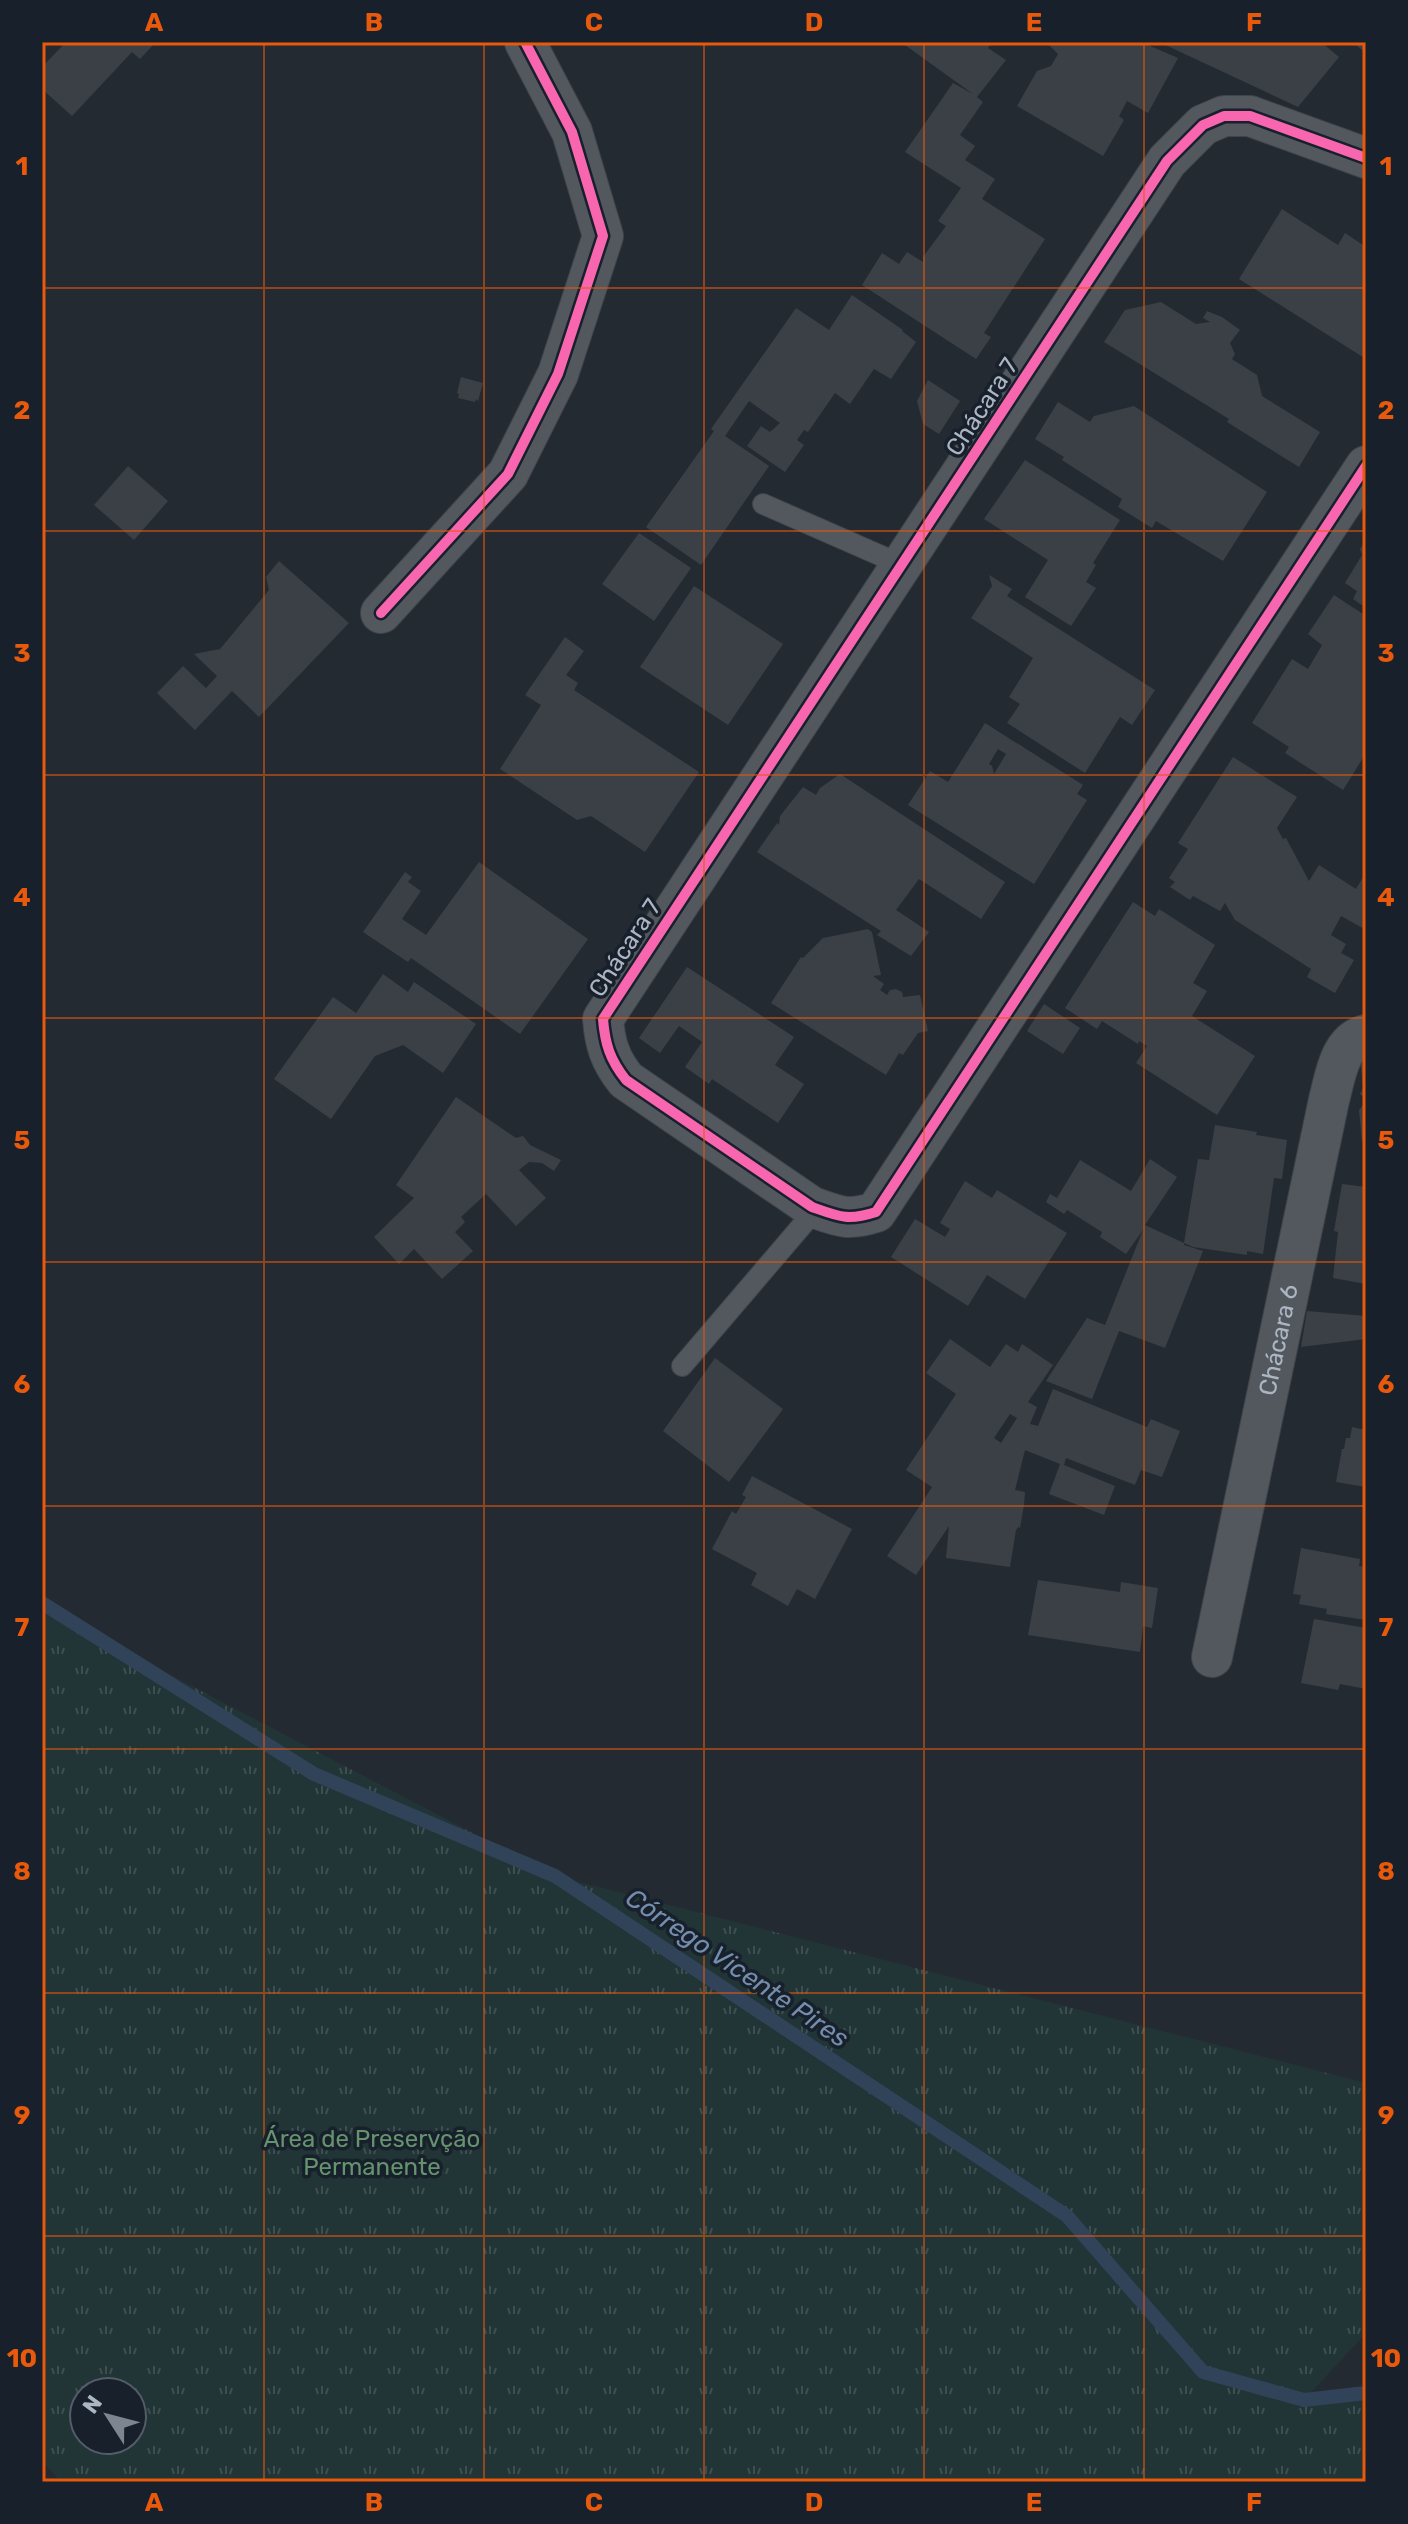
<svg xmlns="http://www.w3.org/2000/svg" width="1408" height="2524" viewBox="0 0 1408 2524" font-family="Rubik,sans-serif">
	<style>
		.park { fill: url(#park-tufts); fill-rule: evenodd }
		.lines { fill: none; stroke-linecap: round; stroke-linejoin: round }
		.stream { stroke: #314359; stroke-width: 14 }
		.building { fill: #3b4046; fill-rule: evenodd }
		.service-casing { stroke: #40444a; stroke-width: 22 }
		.minor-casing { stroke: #40444a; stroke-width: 42 }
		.service { stroke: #53585f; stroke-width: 20 }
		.minor { stroke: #53585f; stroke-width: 40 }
		.cycleway-casing { stroke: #18202b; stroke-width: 15 }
		.cycleway { stroke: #f766af; stroke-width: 10 }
		.grid { fill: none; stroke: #e8590c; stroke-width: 2; stroke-opacity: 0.55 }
		.labels { text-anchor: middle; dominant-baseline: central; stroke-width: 7; stroke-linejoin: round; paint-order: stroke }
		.street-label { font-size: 24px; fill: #acb6c3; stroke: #18202b }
		.park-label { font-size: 24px; fill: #64936e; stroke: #18202b }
		.water-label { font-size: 26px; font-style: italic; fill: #748dac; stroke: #18202b }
		.neatline { fill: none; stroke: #e8590c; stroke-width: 3 }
		.grid-label { font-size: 26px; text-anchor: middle; font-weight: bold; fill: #e8590c }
	</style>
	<defs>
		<pattern id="park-tufts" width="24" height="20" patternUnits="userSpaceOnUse" patternTransform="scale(2)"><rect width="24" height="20" fill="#213436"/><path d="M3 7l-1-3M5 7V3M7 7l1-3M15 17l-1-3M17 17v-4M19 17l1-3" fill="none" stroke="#3f4f51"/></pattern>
	</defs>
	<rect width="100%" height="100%" fill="#242a31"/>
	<path class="park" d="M42,1608l513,268 811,207v250l-61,66 61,-4v87h-1305l-19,-21zM84,2392h48v48h-48z"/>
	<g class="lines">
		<polyline class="stream" points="42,1603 314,1774 555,1876 1067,2216 1203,2372 1304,2400 1366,2393"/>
	</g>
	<g class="building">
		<polygon points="66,42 156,42 140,59 132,52 72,116 42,89 42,67"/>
		<polygon points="907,42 992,42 988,48 1006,60 977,97 983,102 960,135 975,146 965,160 995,179 982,199 1045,239 984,333 991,337 976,359 862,285 882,253 899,264 907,252 923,262 923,257 946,226 938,221 961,188 905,152 953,83 973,94 905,45"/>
		<polygon points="1053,42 1141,42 1178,58 1148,113 1127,101 1119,116 1124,120 1103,156 1017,106 1037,71 1051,66 1058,54 1050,46"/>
		<polygon points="1159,42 1321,42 1339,57 1298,107"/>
		<polygon points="1352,42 1366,42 1366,53"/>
		<polygon points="1282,209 1338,245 1345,233 1366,247 1366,359 1239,279"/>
		<polygon points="852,295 903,330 902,331 916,342 891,379 874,369 850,404 835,393 808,432 804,430 797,440 804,445 785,472 747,446 761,426 770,432 780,423 749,401 725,436 769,466 701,565 646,527 714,431 711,429 796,308 829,330"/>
		<polygon points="1161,302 1196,324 1210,322 1203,318 1207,311 1222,317 1240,330 1230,343 1235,354 1232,359 1257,375 1262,396 1320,432 1299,467 1227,422 1229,419 1104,342 1125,310"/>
		<polygon points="461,377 483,383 478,401 476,399 475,402 458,398 459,394 457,393"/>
		<polygon points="928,380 960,401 939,434 923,424 917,401"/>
		<polygon points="1058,402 1090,422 1094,416 1134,406 1267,492 1223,561 1156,521 1152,528 1123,510 1118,507 1122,499 1062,460 1064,457 1035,439"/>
		<polygon points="1025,460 1120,520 1093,563 1096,565 1086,582 1096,588 1071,626 1025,597 1048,560 984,519"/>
		<polygon points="128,466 168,501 134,540 94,505"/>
		<polygon points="639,533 691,568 654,621 602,584"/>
		<polygon points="1366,539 1366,608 1353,599 1357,591 1345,583 1362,555 1360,549"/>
		<polygon points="279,561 349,623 259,717 232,691 195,730 157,693 183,666 206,688 217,676 194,654 220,649 269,590 266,577"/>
		<polygon points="989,575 1012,589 1007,596 1155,690 1132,725 1120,717 1085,773 1007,723 1020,704 1009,697 1033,658 971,618 992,586"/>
		<polygon points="694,586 783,644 728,725 640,667"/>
		<polygon points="1334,595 1366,616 1366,753 1343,790 1285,753 1289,747 1252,723 1292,659 1308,669 1322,645 1308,634"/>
		<polygon points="565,637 584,651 566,675 578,683 574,690 699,772 645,852 591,816 577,820 500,769 541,705 525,695"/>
		<path d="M985,723l98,62 -6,9 10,6 -53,84 -126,-79 22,-34 18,11zM998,749l8,5 -12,20 -2,-8 -3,-2z"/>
		<polygon points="1233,757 1297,797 1277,828 1283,839 1286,838 1309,881 1319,865 1356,889 1366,872 1366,930 1341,916 1331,935 1346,944 1341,953 1354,960 1335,993 1307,977 1311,969 1235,920 1225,903 1220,911 1193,896 1190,900 1170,887 1175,882 1169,878 1188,849 1178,843"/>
		<polygon points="840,774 1005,882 981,919 919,879 896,910 929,932 911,956 877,935 881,931 757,852 777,823 779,825 780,816 803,787 816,795 820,788"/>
		<polygon points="479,862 588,939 520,1034 411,958 408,962 363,932 405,872 412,877 408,882 421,891 402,919 426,935"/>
		<polygon points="1133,902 1155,916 1159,909 1215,945 1193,983 1207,991 1192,1016 1255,1056 1217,1115 1136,1063 1147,1046 1139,1041 1138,1044 1102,1021 1097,1029 1065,1008"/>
		<polygon points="868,929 872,932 881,975 873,976 884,984 880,990 887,995 890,990 896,989 902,992 903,997 920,995 928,1031 918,1033 903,1055 899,1053 886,1075 771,1003 801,957 803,958 823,938"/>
		<polygon points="687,967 794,1037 775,1065 804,1084 778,1123 712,1079 709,1084 685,1067 702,1042 679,1026 660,1053 639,1038"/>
		<polygon points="383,974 408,992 414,982 476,1024 443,1073 403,1045 375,1056 331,1119 274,1079 333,997 356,1013"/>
		<polygon points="1044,1004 1080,1028 1063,1054 1027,1031"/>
		<polygon points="1366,1058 1366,1099 1360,1094 1363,1088 1360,1059"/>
		<polygon points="456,1097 516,1138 523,1136 530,1145 561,1160 554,1171 542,1163 529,1162 519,1170 546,1198 516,1226 486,1194 461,1217 465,1222 455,1232 473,1251 442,1279 414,1249 399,1264 374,1237 414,1198 396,1185"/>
		<polygon points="1366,1101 1366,1142 1362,1142 1359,1110"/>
		<polygon points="1215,1125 1257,1132 1256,1135 1287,1140 1282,1179 1274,1178 1263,1254 1247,1251 1247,1255 1193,1247 1184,1243 1198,1159 1209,1160"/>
		<polygon points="1150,1159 1177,1177 1145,1225 1184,1243 1184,1245 1203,1251 1165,1348 1119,1331 1092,1399 1046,1381 1087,1318 1105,1325 1143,1230 1126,1254 1100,1237 1102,1232 1067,1210 1064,1214 1046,1202 1050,1194 1057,1198 1080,1160 1131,1191"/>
		<polygon points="965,1181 992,1198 997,1190 1067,1233 1025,1299 987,1275 968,1306 891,1257 915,1219 945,1237 950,1229 940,1223"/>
		<polygon points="1342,1184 1366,1187 1366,1284 1333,1278 1338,1232 1334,1231"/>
		<polygon points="1307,1311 1366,1316 1366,1339 1301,1347"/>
		<path d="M950,1339l40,28 16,-23 12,8 4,-8 31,21 -25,37 9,5 -7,17 8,2 15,-37 94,38 4,-8 29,12 -18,46 -21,-7 -6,15 -69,-27 -2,7 51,21 -11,29 -55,-21 11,-30 -35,-14 -10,40 10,2 -1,13 -4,23 -2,-1 -2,3 -6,37 -64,-9 3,-32 -33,49 -29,-19 45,-69 -26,-17 50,-76 -30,-21zM1010,1414l7,4 -16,25 -7,-5z"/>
		<polygon points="715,1358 783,1409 729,1482 663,1431"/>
		<polygon points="1352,1427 1366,1430 1366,1487 1336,1482 1342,1449 1344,1449 1346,1438 1350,1438"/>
		<polygon points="752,1476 852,1529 815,1599 797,1589 788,1606 751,1585 757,1573 712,1549 732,1511 736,1514 746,1497 742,1495"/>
		<polygon points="1301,1548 1360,1559 1359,1566 1366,1567 1366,1620 1326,1614 1327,1609 1299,1604 1301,1595 1293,1594"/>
		<polygon points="1038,1580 1120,1592 1121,1582 1158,1588 1152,1628 1143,1626 1140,1652 1028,1635"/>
		<polygon points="1314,1619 1366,1628 1366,1689 1340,1684 1338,1690 1301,1683"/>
	</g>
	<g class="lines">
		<defs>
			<g id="service">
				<polyline points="763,504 902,565"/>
				<polyline points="682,1366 817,1208"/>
			</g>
			<g id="minor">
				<path d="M1366,158l-116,-42h-26l-21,9 -36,36 -564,858c2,25 7,41 23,61l186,127c28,10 36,14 64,5l490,-746"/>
				<polyline points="381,613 508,474 558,374 603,236 572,132 525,42"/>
				<path id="s1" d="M1212,1657l117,-557c6,-22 10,-59 37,-65"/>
			</g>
		</defs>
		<use href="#service" class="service-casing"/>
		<use href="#minor" class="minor-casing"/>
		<use href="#service" class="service"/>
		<use href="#minor" class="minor"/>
		<defs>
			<g id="cycleway">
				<path d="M1366,158l-116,-42h-26l-21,9 -36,36 -564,858c2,25 7,41 23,61l186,127c28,10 36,14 64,5l490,-746"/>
				<polyline points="381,613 508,474 558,374 603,236 572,132 525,42"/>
			</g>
		</defs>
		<use href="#cycleway" class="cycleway-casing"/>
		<use href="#cycleway" class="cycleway"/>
	</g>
	<path class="grid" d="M264,42v2440M484,42v2440M704,42v2440M924,42v2440M1144,42v2440M42,288h1324M42,531h1324M42,775h1324M42,1018h1324M42,1262h1324M42,1506h1324M42,1749h1324M42,1993h1324M42,2236h1324"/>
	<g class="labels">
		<g class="street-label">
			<text transform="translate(982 407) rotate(-57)">Chácara 7</text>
			<text transform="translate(625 948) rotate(-57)">Chácara 7</text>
			<text stroke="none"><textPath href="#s1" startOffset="324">Chácara 6</textPath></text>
		</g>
		<g class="park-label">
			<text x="372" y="2139">Área de Preservção<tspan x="372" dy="28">Permanente</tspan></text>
		</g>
		<g class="water-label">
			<text transform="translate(737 1968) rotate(34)">Córrego Vicente Pires</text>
		</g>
	</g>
	<rect width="1408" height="2524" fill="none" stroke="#18202b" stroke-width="88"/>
	<g transform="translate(108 2416) rotate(306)"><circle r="38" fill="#18202b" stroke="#535c68" stroke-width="2"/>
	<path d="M0-6L14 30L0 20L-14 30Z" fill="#7c8590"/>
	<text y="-12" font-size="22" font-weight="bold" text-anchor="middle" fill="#acb6c3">N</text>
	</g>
	<rect x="44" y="44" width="1320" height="2436" class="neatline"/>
	<g class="grid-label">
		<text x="154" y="31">A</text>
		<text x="374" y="31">B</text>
		<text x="594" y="31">C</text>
		<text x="814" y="31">D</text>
		<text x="1034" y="31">E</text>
		<text x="1254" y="31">F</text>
		<text x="22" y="175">1</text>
		<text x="1386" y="175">1</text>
		<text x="22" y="419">2</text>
		<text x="1386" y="419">2</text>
		<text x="22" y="662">3</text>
		<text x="1386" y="662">3</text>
		<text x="22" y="906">4</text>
		<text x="1386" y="906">4</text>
		<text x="22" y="1149">5</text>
		<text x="1386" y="1149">5</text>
		<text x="22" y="1393">6</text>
		<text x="1386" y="1393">6</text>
		<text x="22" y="1636">7</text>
		<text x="1386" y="1636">7</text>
		<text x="22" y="1880">8</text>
		<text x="1386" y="1880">8</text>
		<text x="22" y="2124">9</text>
		<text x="1386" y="2124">9</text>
		<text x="22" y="2367">10</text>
		<text x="1386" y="2367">10</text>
		<text x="154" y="2511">A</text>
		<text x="374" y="2511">B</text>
		<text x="594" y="2511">C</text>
		<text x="814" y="2511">D</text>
		<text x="1034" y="2511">E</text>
		<text x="1254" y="2511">F</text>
	</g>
</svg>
